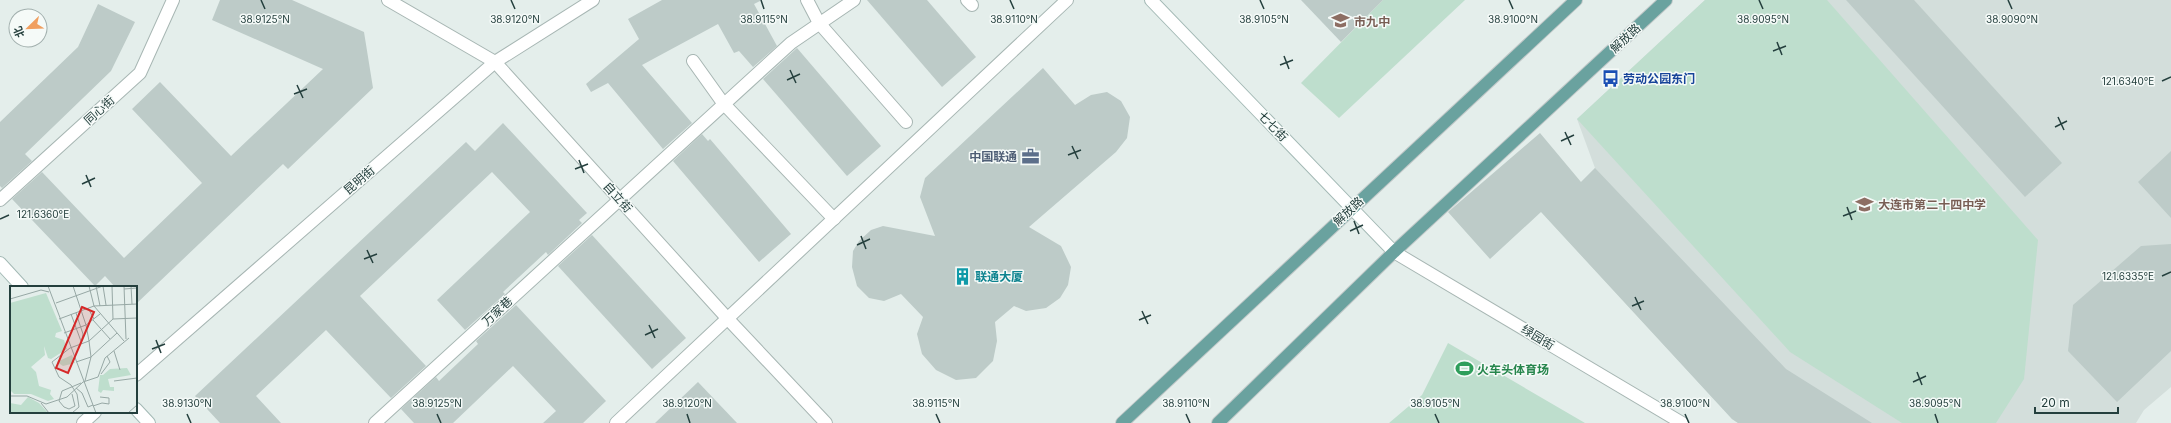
<svg xmlns="http://www.w3.org/2000/svg" width="2171" height="423" viewBox="0 0 2171 423" font-family="Inter,'Noto Sans SC',sans-serif">
	<style>
		.built { fill: #d3dedb }
		.green { fill: #bedecd }
		.building { fill: #bdcbc8 }
		.lines { fill: none; stroke-linecap: round; stroke-linejoin: round }
		.minor-casing { stroke: #a7b6b3; stroke-width: 14 }
		.tertiary-casing { stroke: #a7b6b3; stroke-width: 14 }
		.secondary-casing { stroke: #a3b9b5; stroke-width: 14 }
		.primary-casing { stroke: #c2c9c9; stroke-width: 14 }
		.minor { stroke: #fff; stroke-width: 12 }
		.tertiary { stroke: #fff; stroke-width: 12 }
		.secondary { stroke: #fff; stroke-width: 12 }
		.primary { stroke: #6aa29f; stroke-width: 12 }
		.ticks { fill: none; stroke: #243f3d; stroke-width: 1.5 }
		.labels { text-anchor: middle; dominant-baseline: central; stroke-width: 3; stroke-linejoin: round; paint-order: stroke }
		.education-label { font-size: 12px; font-weight: bold; fill: #785e54; stroke: #f5faf8; text-anchor: start }
		.street-label { font-size: 12px; fill: #243f3d; stroke: #f5faf8 }
		.transit-label { font-size: 12px; font-weight: bold; fill: #164399; stroke: #f5faf8; text-anchor: start }
		.service-label { font-size: 12px; font-weight: bold; fill: #4e5e75; stroke: #f5faf8; text-anchor: end }
		.culture-label { font-size: 12px; font-weight: bold; fill: #0d838f; stroke: #f5faf8; text-anchor: start }
		.leisure-label { font-size: 12px; font-weight: bold; fill: #27864d; stroke: #f5faf8; text-anchor: start }
		.inset-road { fill: none; stroke: #97a8a5; stroke-width: 1 }
		.view { fill: #d62828; fill-opacity: 0.15; stroke: #d62828; stroke-width: 2 }
		.inset-edge { fill: none; stroke: #243f3d; stroke-width: 2 }
		.ticks-label { font-size: 10px; text-anchor: middle; fill: #243f3d; stroke: #f5faf8; stroke-width: 3; stroke-linejoin: round; paint-order: stroke }
	</style>
	<rect width="100%" height="100%" fill="#e4eeeb"/>
	<polygon class="built" points="1705,0 2171,0 2171,387 2144,410 2136,423 1738,423 1732,419 1546,217 1595,168 1577,119"/>
	<g class="green">
		<polygon points="1383,0 1465,0 1339,118 1301,83"/>
		<polygon points="1705,0 1827,0 2038,240 2024,379 1996,423 1902,423 1790,352 1577,119"/>
		<polygon points="1448,343 1585,423 1389,423 1422,395"/>
	</g>
	<g class="building">
		<polygon points="220,0 292,0 364,32 373,88 288,169 283,164 136,304 136,287 115,287 105,276 95,286 12,199 42,172 124,258 202,183 132,109 160,82 231,156 323,69 212,20"/>
		<polygon points="662,0 762,0 754,4 777,46 753,67 739,51 734,53 718,24 642,65 692,123 663,149 608,83 591,92 586,84 639,39 628,19"/>
		<polygon points="867,0 927,0 976,57 942,87"/>
		<polygon points="1301,0 1383,0 1341,42"/>
		<polygon points="1846,0 1914,0 2062,163 2025,197"/>
		<polygon points="98,4 135,22 111,71 25,154 32,161 2,188 0,186 0,122 78,47"/>
		<polygon points="797,48 881,146 847,176 763,79"/>
		<polygon points="1043,68 1075,105 1091,95 1107,92 1121,101 1130,117 1127,138 1116,152 1029,227 1061,246 1071,267 1068,285 1060,298 1046,308 1026,311 1014,306 995,322 997,341 993,361 976,378 956,380 936,370 922,354 917,334 923,317 901,294 884,301 869,298 857,286 852,267 853,251 859,241 871,230 883,226 935,236 920,197 925,178"/>
		<polygon points="503,123 587,213 579,220 582,223 548,255 546,252 503,292 505,294 465,330 437,300 530,212 492,172 360,296 426,366 391,398 326,330 256,396 281,423 220,423 195,396 466,142 475,151"/>
		<polygon points="1540,133 1581,182 1595,168 1786,369 1872,423 1738,423 1732,419 1541,212 1490,259 1448,212"/>
		<polygon points="702,134 708,141 710,139 791,234 759,262 673,161"/>
		<polygon points="2171,151 2171,218 2138,182"/>
		<polygon points="592,235 686,338 652,369 558,266"/>
		<polygon points="2171,244 2171,351 2117,402 2068,351 2073,305 2141,246"/>
		<polygon points="516,305 606,401 583,423 543,423 556,411 513,366 453,423 414,423 401,409 436,377 439,381 478,344 476,341"/>
		<polygon points="698,382 737,423 655,423"/>
	</g>
	<g class="lines">
		<defs>
			<g id="minor">
				<polyline points="388,0 495,62 727,318 826,423"/>
				<polyline points="807,0 819,23 906,122"/>
				<polyline points="967,0 972,5"/>
				<polyline points="693,61 723,103 834,219"/>
				<polyline points="0,200 140,73 173,0"/>
				<polyline points="1394,252 1682,423"/>
				<polyline points="375,423 791,43 854,0"/>
				<polyline points="616,423 1067,0"/>
			</g>
			<g id="tertiary">
				<polyline points="136,375 495,62 593,0"/>
				<polyline points="83,423 95,412"/>
			</g>
			<g id="secondary">
				<polyline points="1151,0 1394,252"/>
				<polyline points="0,263 22,287"/>
				<polyline points="136,409 149,423"/>
			</g>
			<g id="primary">
				<polyline points="1122,423 1576,0"/>
				<polyline points="1218,423 1394,252 1666,0"/>
			</g>
		</defs>
		<use href="#minor" class="minor-casing"/>
		<use href="#tertiary" class="tertiary-casing"/>
		<use href="#secondary" class="secondary-casing"/>
		<use href="#primary" class="primary-casing"/>
		<use href="#minor" class="minor"/>
		<use href="#tertiary" class="tertiary"/>
		<use href="#secondary" class="secondary"/>
		<use href="#primary" class="primary"/>
	</g>
	<path class="ticks" d="M261,0l4,9M511,0l4,9M761,0l3,9M1010,0l4,9M1260,0l4,9M1509,0l4,9M1759,0l4,9M2008,0l4,9M1777,42l5,13M1773,51l13,-5M1284,56l5,13M1280,65l13,-5M790,70l6,13M787,80l13,-6M2162,81l9,-4M297,85l6,13M294,94l13,-5M2058,117l6,13M2055,127l12,-6M1565,132l6,13M1561,141l13,-6M1072,146l6,13M1068,155l13,-5M579,160l5,13M575,169l13,-5M86,175l5,12M82,184l13,-6M1847,207l5,13M1843,216l13,-5M0,219l9,-4M1354,221l5,13M1350,231l13,-6M861,236l5,13M857,245l13,-6M367,250l6,13M364,259l13,-5M2162,276l9,-4M1635,297l6,13M1632,306l12,-5M1142,311l6,13M1139,320l12,-5M649,325l6,13M645,335l13,-6M156,340l5,13M152,349l13,-5M1917,372l5,13M1913,382l13,-6M187,414l4,9M437,414l4,9M687,414l3,9M936,414l4,9M1186,414l4,9M1435,414l4,9M1685,414l4,9M1935,414l3,9"/>
	<defs>
		<symbol id="school-bare" viewBox="-9 -9 18 18"><path d="M0-5L7-2L0 1L-7-2ZM-4 1L0 2.5L4 1V4Q0 6-4 4Z" fill="#8d6e63" stroke="#f5faf8" stroke-width="2.5" paint-order="stroke"/></symbol>
		<symbol id="bus-bare" viewBox="-9 -9 18 18"><path d="M-5-6H5V4H4V6H2V4H-2V6H-4V4H-5ZM-3.5-4V0h7V-4ZM-3.5 1.2v1.5H-2V1.2ZM2 1.2v1.5H3.5V1.2Z" fill="#1a4fb4" stroke="#f5faf8" stroke-width="2.5" paint-order="stroke"/></symbol>
		<symbol id="office-bare" viewBox="-9 -9 18 18"><path d="M-6-3h4V-5.5h4V-3h4V5H-6ZM-1-4.5V-3h2v-1.5ZM-6 0V1H6V0Z" fill="#5c6f8a" stroke="#f5faf8" stroke-width="2.5" paint-order="stroke"/></symbol>
		<symbol id="building-bare" viewBox="-9 -9 18 18"><path d="M-4-6H4V6H1V3H-1V6H-4ZM-2.5-4.3h1.7v1.8h-1.7ZM.8-4.3h1.7v1.8H.8ZM-2.5-1h1.7V.8h-1.7ZM.8-1h1.7V.8H.8Z" fill="#0f9aa8" stroke="#f5faf8" stroke-width="2.5" paint-order="stroke"/></symbol>
		<symbol id="stadium-bare" viewBox="-9 -9 18 18"><path d="M0-5a6.5 5 0 1 0 0 10a6.5 5 0 1 0 0-10ZM-3.5-1.8h7v3.6h-7Z" fill="#2e9e5b" stroke="#f5faf8" stroke-width="2.5" paint-order="stroke"/></symbol>
	</defs>
	<g fill-rule="evenodd">
		<use href="#school-bare" x="1328" y="8" width="25" height="25"/>
		<use href="#bus-bare" x="1598" y="66" width="25" height="25"/>
		<use href="#office-bare" x="1018" y="144" width="25" height="25"/>
		<use href="#school-bare" x="1852" y="192" width="25" height="25"/>
		<use href="#building-bare" x="950" y="264" width="25" height="25"/>
		<use href="#stadium-bare" x="1452" y="356" width="25" height="25"/>
	</g>
	<g class="labels">
		<g class="education-label">
			<text x="1354" y="21">市九中</text>
			<text x="1878" y="204">大连市第二十四中学</text>
		</g>
		<g class="street-label">
			<text transform="translate(1625 38) rotate(-43)">解放路</text>
			<text transform="translate(99 110) rotate(-42)">同心街</text>
			<text transform="translate(1273 126) rotate(46)">七七街</text>
			<text transform="translate(359 180) rotate(-41)">昆明街</text>
			<text transform="translate(618 197) rotate(48)">自立街</text>
			<text transform="translate(1348 211) rotate(-43)">解放路</text>
			<text transform="translate(497 311) rotate(-43)">万家巷</text>
			<text transform="translate(1538 337) rotate(31)">绿园街</text>
		</g>
		<g class="transit-label">
			<text x="1623" y="78">劳动公园东门</text>
		</g>
		<g class="service-label">
			<text x="1017" y="156">中国联通</text>
		</g>
		<g class="culture-label">
			<text x="975" y="276">联通大厦</text>
		</g>
		<g class="leisure-label">
			<text x="1477" y="369">火车头体育场</text>
		</g>
	</g>
	<g transform="translate(10 286)">
		<rect width="127" height="127" fill="#e4eeeb"/>
		<path d="M36,7l16,38 -6,2 -1,4 9,3 3,9 -16,10 -3,-1 -4,-12 1,9 -14,12 5,5 3,14 12,4 -1,4 4,5 -6,2 -17,-7h-17l-4,-4v-87zM62,69l3,8 -12,3 -6,-4zM117,82l4,7 -23,4 2,8h4v4l-11,-1 -2,3 -3,-2 2,-16h3l7,-6zM18,111l11,6 9,10h-38v-10l11,2z" fill="#bedecd"/>
		<path class="inset-road" d="M38,0l48,127M63,0l13,39 3,16 2,16 -6,24M79,0l5,20 30,35M86,0l4,20M93,0l3,19M102,0l1,33M114,0l2,53M121,0l1,18M114,3l13,-1M0,13l31,-9 8,2M46,17l47,-17M78,22l6,11M66,27l7,21 -1,5M61,28l11,30M49,33l35,-13 43,-2M83,34l17,19M54,47l22,-8 14,-11M60,62l-18,14 7,15 12,8 6,9 2,13 -7,6M60,62l19,-7 24,-22 24,-1M104,65l6,19M66,76l15,-5 26,-24M91,88l9,-12 -3,-6M104,95l23,-3M66,102l6,5 6,14 5,-2M62,108l3,12 -6,3 -5,-2 -5,-6 3,-10 19,-8M0,110h17l19,8 21,-7 16,-15 15,-5 7,-19 24,-20M31,117l8,10M83,120l9,-3 7,1v-6l-9,-1M118,127l9,-8"/>
		<path class="view" d="M72,21l12,5 -26,61 -12,-5z"/>
		<rect width="127" height="127" class="inset-edge"/>
	</g>
	<g class="ticks-label">
		<text x="265" y="23">38.9125°N</text>
		<text x="515" y="23">38.9120°N</text>
		<text x="764" y="23">38.9115°N</text>
		<text x="1014" y="23">38.9110°N</text>
		<text x="1264" y="23">38.9105°N</text>
		<text x="1513" y="23">38.9100°N</text>
		<text x="1763" y="23">38.9095°N</text>
		<text x="2012" y="23">38.9090°N</text>
		<text x="2128" y="85">121.6340°E</text>
		<text x="43" y="218">121.6360°E</text>
		<text x="2128" y="280">121.6335°E</text>
		<text x="187" y="407">38.9130°N</text>
		<text x="437" y="407">38.9125°N</text>
		<text x="687" y="407">38.9120°N</text>
		<text x="936" y="407">38.9115°N</text>
		<text x="1186" y="407">38.9110°N</text>
		<text x="1435" y="407">38.9105°N</text>
		<text x="1685" y="407">38.9100°N</text>
		<text x="1935" y="407">38.9095°N</text>
	</g>
	<g transform="translate(28 28) rotate(247)"><circle r="19" fill="#f5faf8" stroke="#a1afad"/>
	<path d="M0-3L7 15L0 10L-7 15Z" fill="#f09f60"/>
	<text y="-6" font-size="11" font-weight="bold" text-anchor="middle" fill="#243f3d">北</text>
	</g>
	<path d="M2035 407v6h83v-6" fill="none" stroke="#243f3d" stroke-width="2"/>
	<text x="2041" y="407" font-size="12" fill="#243f3d" stroke="#f5faf8" stroke-width="3" paint-order="stroke">20 m</text>
</svg>
